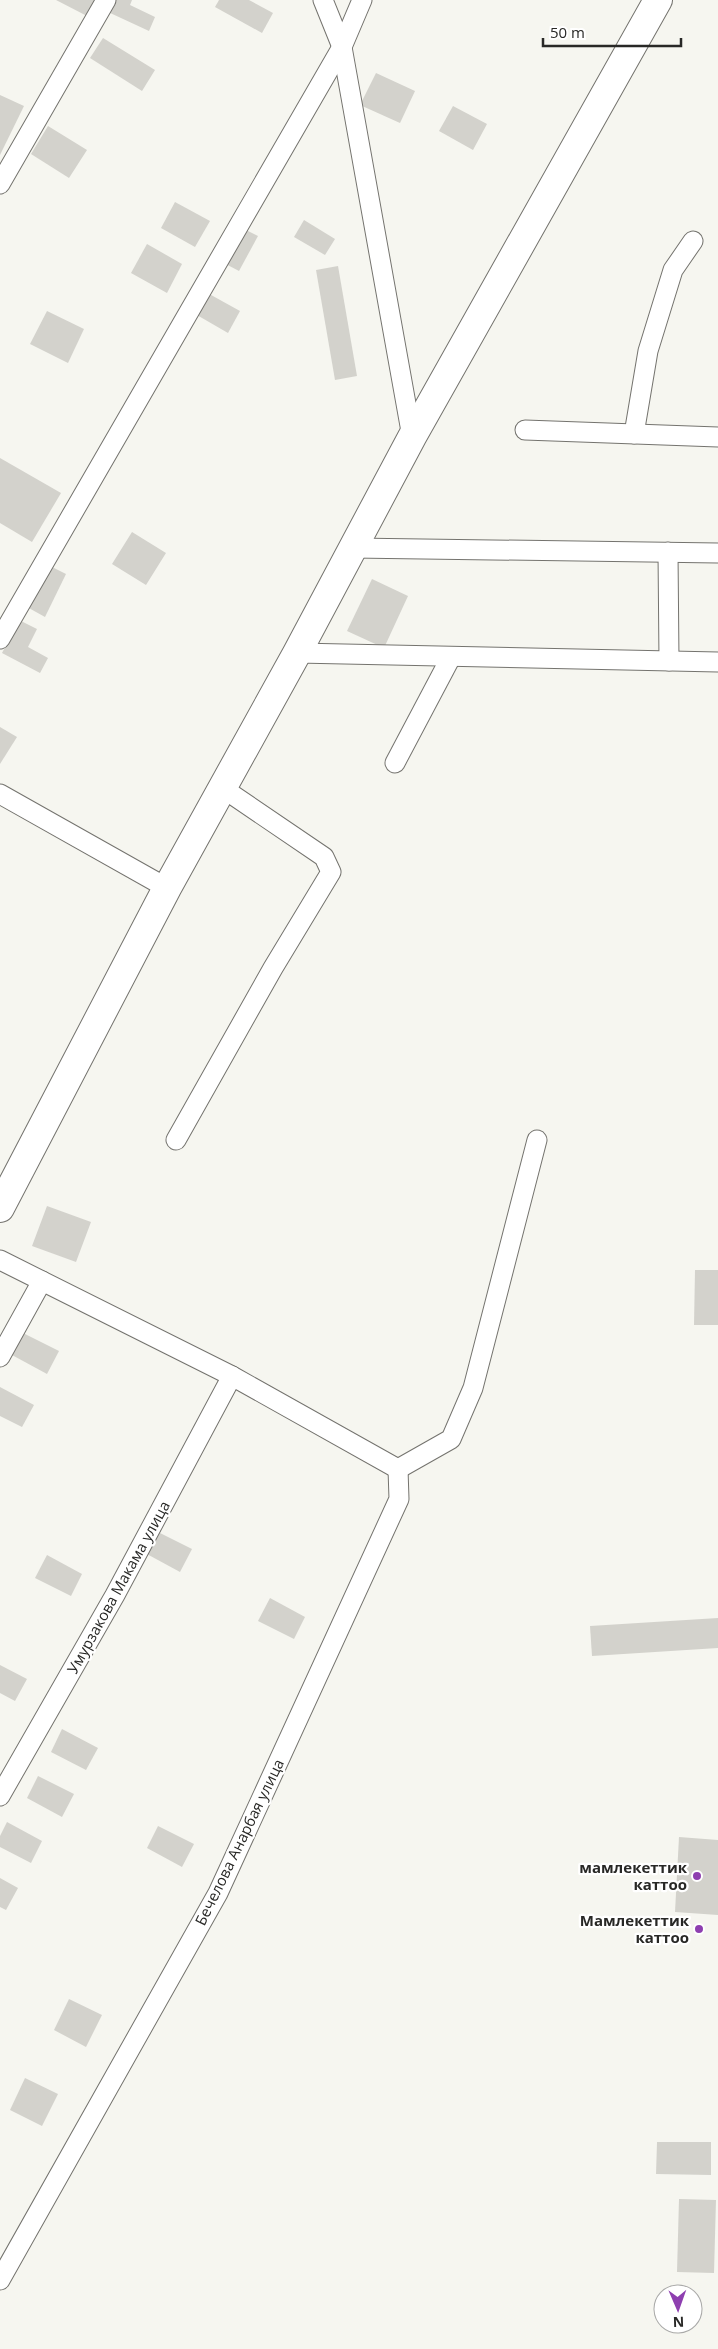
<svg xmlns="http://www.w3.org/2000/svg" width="718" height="2349" viewBox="0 0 718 2349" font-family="'Open Sans',sans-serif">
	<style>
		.building { fill: #d3d2cc }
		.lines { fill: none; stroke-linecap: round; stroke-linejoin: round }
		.minor-casing { stroke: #74736e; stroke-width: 21 }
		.trunk-casing { stroke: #74736e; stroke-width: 30 }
		.minor { stroke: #fff; stroke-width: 19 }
		.trunk { stroke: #fff; stroke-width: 28 }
		.poi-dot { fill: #8e3fb0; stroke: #fff; stroke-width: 2 }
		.labels { text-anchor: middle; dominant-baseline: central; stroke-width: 4.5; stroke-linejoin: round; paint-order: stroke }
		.street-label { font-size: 15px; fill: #282826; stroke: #fff }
		.poi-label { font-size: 15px; font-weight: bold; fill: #282826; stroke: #fff; text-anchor: end }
	</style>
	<rect width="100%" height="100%" fill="#f6f6f0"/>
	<g class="building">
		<polygon points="56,0 95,0 87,16"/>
		<polygon points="113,0 132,0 130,5 155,17 149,31 108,12"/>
		<polygon points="219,0 249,0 273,13 262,33 215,7"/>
		<polygon points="103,38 155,70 142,91 90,58"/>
		<polygon points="376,73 415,91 400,123 360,105"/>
		<polygon points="0,95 24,106 0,155"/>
		<polygon points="453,106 487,124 473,150 439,131"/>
		<polygon points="48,126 87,150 69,178 31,154"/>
		<polygon points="175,202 210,221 195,247 161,228"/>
		<polygon points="304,220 335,239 325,255 294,237"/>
		<polygon points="238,226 258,236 239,271 220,261"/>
		<polygon points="147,244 182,264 167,293 131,273"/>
		<polygon points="338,266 357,376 335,380 316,270"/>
		<polygon points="202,290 240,311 228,333 190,311"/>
		<polygon points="47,311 84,329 68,363 30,344"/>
		<polygon points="0,458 61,493 32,542 0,523"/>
		<polygon points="132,532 166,553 146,585 112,564"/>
		<polygon points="48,565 66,574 45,617 27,607"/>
		<polygon points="372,579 408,596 384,648 347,631"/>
		<polygon points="19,620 37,629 28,647 48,658 40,673 2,653"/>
		<polygon points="0,727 17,737 0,764"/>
		<polygon points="47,1206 91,1222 76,1262 32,1246"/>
		<polygon points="695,1270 718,1270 718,1325 694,1325"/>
		<polygon points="23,1333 59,1351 47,1374 12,1355"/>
		<polygon points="0,1387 34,1405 22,1427 0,1416"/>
		<polygon points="156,1531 192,1549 180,1572 145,1553"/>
		<polygon points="47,1555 82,1574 71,1596 35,1578"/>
		<polygon points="270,1598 305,1617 294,1639 258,1621"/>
		<polygon points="718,1618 718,1648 592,1656 590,1626"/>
		<polygon points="0,1665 27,1679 15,1701 0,1693"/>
		<polygon points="62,1729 98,1748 86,1770 51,1752"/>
		<polygon points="38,1776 74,1794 62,1817 27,1798"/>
		<polygon points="7,1822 42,1841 31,1863 0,1847 0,1836"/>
		<polygon points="158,1826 194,1844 182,1867 147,1848"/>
		<polygon points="679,1837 718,1840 718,1915 675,1912"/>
		<polygon points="0,1878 18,1888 6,1910 0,1907"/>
		<polygon points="69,1999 102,2015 86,2047 54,2030"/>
		<polygon points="25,2078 58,2094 42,2126 10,2110"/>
		<polygon points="657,2142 711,2142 711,2175 656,2174"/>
		<polygon points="679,2199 716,2200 714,2273 677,2272"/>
	</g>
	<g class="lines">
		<defs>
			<g id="minor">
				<polyline points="323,0 342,47 412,437"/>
				<polyline points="0,184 106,0"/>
				<polyline points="525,430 718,437"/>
				<polyline points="634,434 648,351 673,270 693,241"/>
				<polyline points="353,548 718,553"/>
				<polyline points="668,552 669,661"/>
				<polyline points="0,639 342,47 362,0"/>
				<polyline points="297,653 718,662"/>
				<polyline points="395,763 451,657"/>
				<polyline points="0,794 167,888"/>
				<polyline points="176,1140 273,968 331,872 324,857 224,789"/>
				<polyline points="0,1260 232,1376 398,1469 451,1439 473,1388 537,1140"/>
				<polyline points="0,1357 42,1281"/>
				<polyline points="0,1796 115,1595 232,1376"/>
				<polyline points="0,2280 218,1893 399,1499 398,1469"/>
			</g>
			<polyline id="trunk" points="0,1208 167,888 297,653 412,437 658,0"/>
		</defs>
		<use href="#minor" class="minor-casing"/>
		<use href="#trunk" class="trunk-casing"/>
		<use href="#minor" class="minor"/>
		<use href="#trunk" class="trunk"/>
	</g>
	<g class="poi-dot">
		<circle cx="697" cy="1876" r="5"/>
		<circle cx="699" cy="1929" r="5"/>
	</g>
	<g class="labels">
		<g class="street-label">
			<text transform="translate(118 1587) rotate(-61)">Умурзакова Макама улица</text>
			<text transform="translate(239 1842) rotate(-64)">Бечелова Анарбая улица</text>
		</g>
		<g class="poi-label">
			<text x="687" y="1867">мамлекеттик<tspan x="687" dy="17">каттоо</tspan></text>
			<text x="689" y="1920">Мамлекеттик<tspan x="689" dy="17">каттоо</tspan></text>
		</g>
	</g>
	<g transform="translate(678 2309) rotate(178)"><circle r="24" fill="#ffffff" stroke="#a9a9a8"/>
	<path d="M0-4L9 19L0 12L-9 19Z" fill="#8e3fb0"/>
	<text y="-8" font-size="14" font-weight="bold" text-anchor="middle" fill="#282826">N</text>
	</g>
	<path d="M543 38v8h138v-8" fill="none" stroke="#282826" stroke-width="2.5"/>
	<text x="550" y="38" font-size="15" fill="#282826" stroke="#ffffff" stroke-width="4" paint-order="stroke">50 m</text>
</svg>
